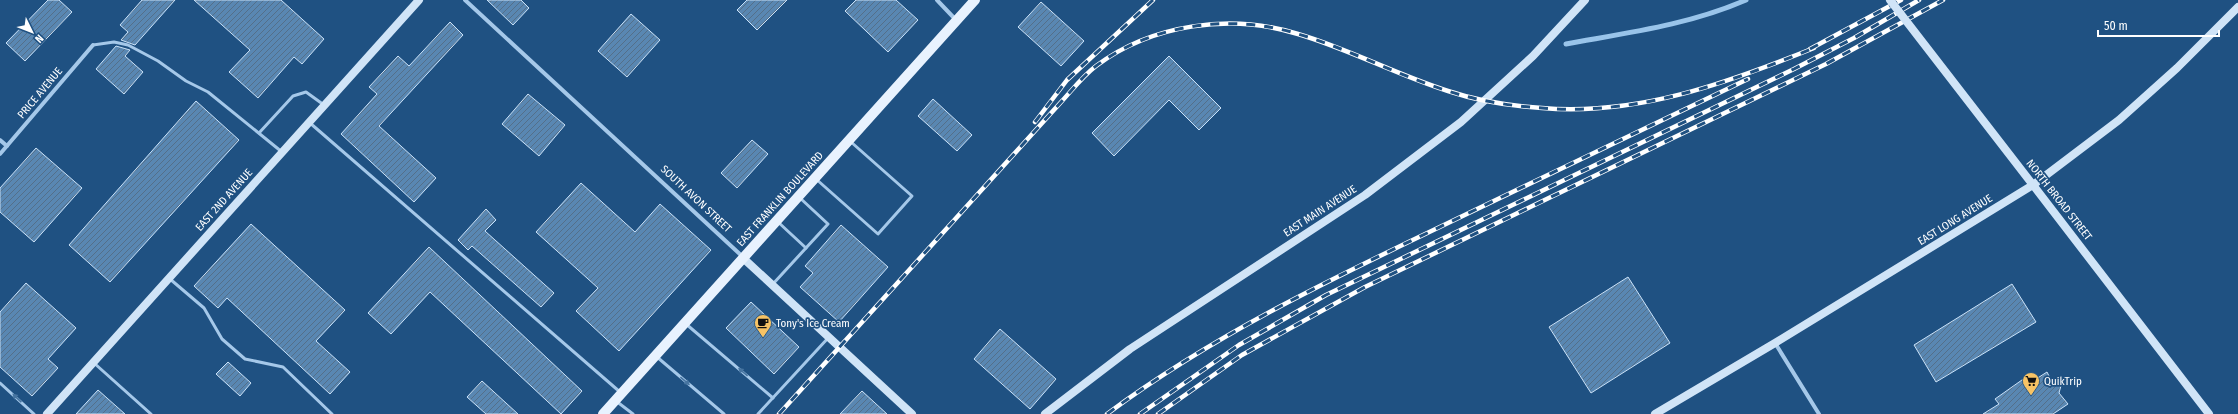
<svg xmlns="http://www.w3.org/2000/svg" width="2238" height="414" viewBox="0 0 2238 414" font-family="'Fira Sans Condensed',sans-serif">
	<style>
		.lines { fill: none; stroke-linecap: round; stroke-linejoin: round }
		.stream { stroke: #99c4ea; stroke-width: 5 }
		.building { fill: url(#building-hatch); stroke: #cae1f7 }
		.lane { stroke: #a5c8e9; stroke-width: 3 }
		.street { stroke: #a5c8e9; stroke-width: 4 }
		.secondary { stroke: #d0e4f7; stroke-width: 8 }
		.primary { stroke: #e8f2fe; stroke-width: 10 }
		.rail-casing { stroke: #fff; stroke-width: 4.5 }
		.rail { stroke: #1f5182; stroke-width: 3; stroke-dasharray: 9; stroke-linecap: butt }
		.secondary-bridge { stroke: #d0e4f7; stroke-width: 8 }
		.oneway { fill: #4775a1 }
		.labels { text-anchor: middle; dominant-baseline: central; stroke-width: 3.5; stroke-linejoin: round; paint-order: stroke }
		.street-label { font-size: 11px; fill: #fff; stroke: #1f5182 }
		.poi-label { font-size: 11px; fill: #fff; stroke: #1f5182; text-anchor: start }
	</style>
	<defs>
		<pattern id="building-hatch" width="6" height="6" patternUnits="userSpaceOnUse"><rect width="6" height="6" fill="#5987b2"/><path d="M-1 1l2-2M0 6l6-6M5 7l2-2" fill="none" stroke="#546f89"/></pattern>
	</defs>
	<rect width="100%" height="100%" fill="#1f5182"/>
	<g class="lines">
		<path class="stream" d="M1566,44c60,-11 123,-19 180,-44"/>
	</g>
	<g class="building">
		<polygon points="48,0 59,0 72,12 25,61 6,43"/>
		<polygon points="142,0 175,0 135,45 121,40 128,32 120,25"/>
		<polygon points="194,0 281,0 324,39 302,64 294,57 258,98 229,72 250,50"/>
		<polygon points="487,0 521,0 529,8 513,25"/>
		<polygon points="747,0 787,0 757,30 737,10"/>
		<polygon points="856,0 896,0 918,20 888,52 845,11"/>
		<polygon points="1041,2 1084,41 1061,66 1018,27"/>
		<polygon points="631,14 660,40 627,77 598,51"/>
		<polygon points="450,22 463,35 379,126 436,178 414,202 341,134 377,94 369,87 398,56 409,66"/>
		<polygon points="116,46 130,50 125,56 143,72 124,94 96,69"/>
		<polygon points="1169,56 1221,108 1199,130 1169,100 1114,156 1092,133"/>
		<polygon points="528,94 565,125 539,156 502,124"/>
		<polygon points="933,99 972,135 957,151 918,116"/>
		<polygon points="196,101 239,140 110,282 69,245"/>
		<polygon points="752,140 768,154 737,188 721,173"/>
		<polygon points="36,148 82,188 34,242 0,212 0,188"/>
		<polygon points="581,183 635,232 660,204 711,250 619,351 576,311 598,288 536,232"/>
		<polygon points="486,209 496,220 485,231 554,293 541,307 472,246 468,250 458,240"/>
		<polygon points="251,224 345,310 316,341 350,372 330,394 227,298 218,308 194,286"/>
		<polygon points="841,225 888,267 839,322 800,287 813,273 805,266"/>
		<polygon points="429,247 582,391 561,414 430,292 391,334 368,313"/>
		<polygon points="1628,277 1670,343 1591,393 1549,327"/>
		<polygon points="26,283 76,328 48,359 58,368 32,396 0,367 0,312"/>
		<polygon points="2012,284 2036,322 1936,382 1914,345"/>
		<polygon points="751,302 799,347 774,374 726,328"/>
		<polygon points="1000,329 1056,379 1030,409 974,359"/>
		<polygon points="228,362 251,383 240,396 216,374"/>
		<polygon points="2047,372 2050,378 2062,382 2059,393 2068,404 2053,414 1983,414 1999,404 1995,399 2029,375 2033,381"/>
		<polygon points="482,381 518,414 486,414 467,397"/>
		<polygon points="98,390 125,414 76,414"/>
		<polygon points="862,391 887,414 840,414"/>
	</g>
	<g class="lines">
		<g class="lane">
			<polyline points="93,45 114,42 128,45 158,61 186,81 208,92 282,152"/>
			<polyline points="310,123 620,392"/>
			<polyline points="259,133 293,96 306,92 324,105"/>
			<polyline points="816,179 878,234 912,196 851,142"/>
			<polyline points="778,222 806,248"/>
			<polyline points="170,279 204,308 222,339 245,359 283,367 332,414"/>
			<polyline points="772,285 828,224 800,198"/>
			<polyline points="686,324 773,398"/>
			<polyline points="657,357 724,414"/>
			<polyline points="94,363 151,414"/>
			<polyline points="0,383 34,414"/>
			<polyline points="616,401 633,414"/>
			<polyline points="758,414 829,337"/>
		</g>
		<g class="street">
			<polyline points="465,0 743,257"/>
			<polyline points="937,0 956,20"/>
			<polyline points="0,140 7,146"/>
			<polyline points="0,154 93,45"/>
			<polyline points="1775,343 1819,414"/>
		</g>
		<g class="secondary">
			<polyline points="2033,185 2209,414"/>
			<polyline points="743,258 912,414"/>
			<polyline points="47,414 419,0"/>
			<polyline points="1045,414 1130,349 1365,195 1461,122 1533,56 1585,0"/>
			<polyline points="1655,414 1775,343 2033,185 2119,120 2177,68 2238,7"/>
		</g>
		<polyline class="primary" points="603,414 975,0"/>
		<defs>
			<g id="rail">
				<polyline points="1810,49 1901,0"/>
				<polyline points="1035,122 1067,80 1153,0"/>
				<path d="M779,414l283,-313c11,-12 21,-25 34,-35 56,-42 135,-53 202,-32 51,15 99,41 150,57 30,10 63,15 94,17 96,8 185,-25 272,-60"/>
				<path d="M1107,414c105,-78 222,-134 339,-190 101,-49 202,-97 302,-145"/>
				<polyline points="1140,414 1239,345 1326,295 1794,69 1854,38 1919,0"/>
				<polyline points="1158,414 1242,355 1365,287 1826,64 1943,0"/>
			</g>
		</defs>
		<use href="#rail" class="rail-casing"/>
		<use href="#rail" class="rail"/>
		<polyline class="secondary-bridge" points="1890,0 2033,185"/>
	</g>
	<defs><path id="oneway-solid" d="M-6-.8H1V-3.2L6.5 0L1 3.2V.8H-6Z"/></defs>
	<g class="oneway">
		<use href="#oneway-solid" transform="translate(743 372) rotate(-140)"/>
		<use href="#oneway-solid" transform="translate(685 381) rotate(40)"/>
		<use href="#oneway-solid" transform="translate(17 398) rotate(-137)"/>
	</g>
	<defs>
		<symbol id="cafe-pin" viewBox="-11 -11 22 30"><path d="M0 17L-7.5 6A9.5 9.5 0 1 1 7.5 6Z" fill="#f7c365" stroke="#1f5182"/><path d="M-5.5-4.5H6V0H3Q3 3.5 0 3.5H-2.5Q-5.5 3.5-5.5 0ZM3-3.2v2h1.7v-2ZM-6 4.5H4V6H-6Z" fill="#111"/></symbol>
		<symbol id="supermarket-pin" viewBox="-11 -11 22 30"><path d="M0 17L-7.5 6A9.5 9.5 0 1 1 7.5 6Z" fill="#f7c365" stroke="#1f5182"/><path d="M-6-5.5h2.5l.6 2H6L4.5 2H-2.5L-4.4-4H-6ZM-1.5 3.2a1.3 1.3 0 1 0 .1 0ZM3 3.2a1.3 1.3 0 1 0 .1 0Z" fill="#111"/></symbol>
	</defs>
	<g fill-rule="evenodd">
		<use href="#cafe-pin" x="753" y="313" width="20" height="27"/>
		<use href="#supermarket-pin" x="2021" y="371" width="20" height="27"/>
	</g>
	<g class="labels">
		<g class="street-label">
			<text transform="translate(40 93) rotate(-50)">PRICE AVENUE</text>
			<text transform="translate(696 199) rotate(43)">SOUTH AVON STREET</text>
			<text transform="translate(780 199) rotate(-48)">EAST FRANKLIN BOULEVARD</text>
			<text transform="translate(224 200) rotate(-48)">EAST 2ND AVENUE</text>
			<text transform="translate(2059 200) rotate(52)">NORTH BROAD STREET</text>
			<text transform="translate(1320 211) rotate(-33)">EAST MAIN AVENUE</text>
			<text transform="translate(1955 220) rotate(-32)">EAST LONG AVENUE</text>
		</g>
		<g class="poi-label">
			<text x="776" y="323">Tony's Ice Cream</text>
			<text x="2044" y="381">QuikTrip</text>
		</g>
	</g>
	<g transform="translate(32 32) rotate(133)" stroke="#1f5182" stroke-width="3" paint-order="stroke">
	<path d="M0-3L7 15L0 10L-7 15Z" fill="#ffffff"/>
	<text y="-6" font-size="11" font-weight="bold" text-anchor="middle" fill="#ffffff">N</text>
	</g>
	<path d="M2098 30v6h121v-6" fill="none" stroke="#ffffff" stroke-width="2"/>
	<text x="2104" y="30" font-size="12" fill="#ffffff" stroke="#1f5182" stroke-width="3" paint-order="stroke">50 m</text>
</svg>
